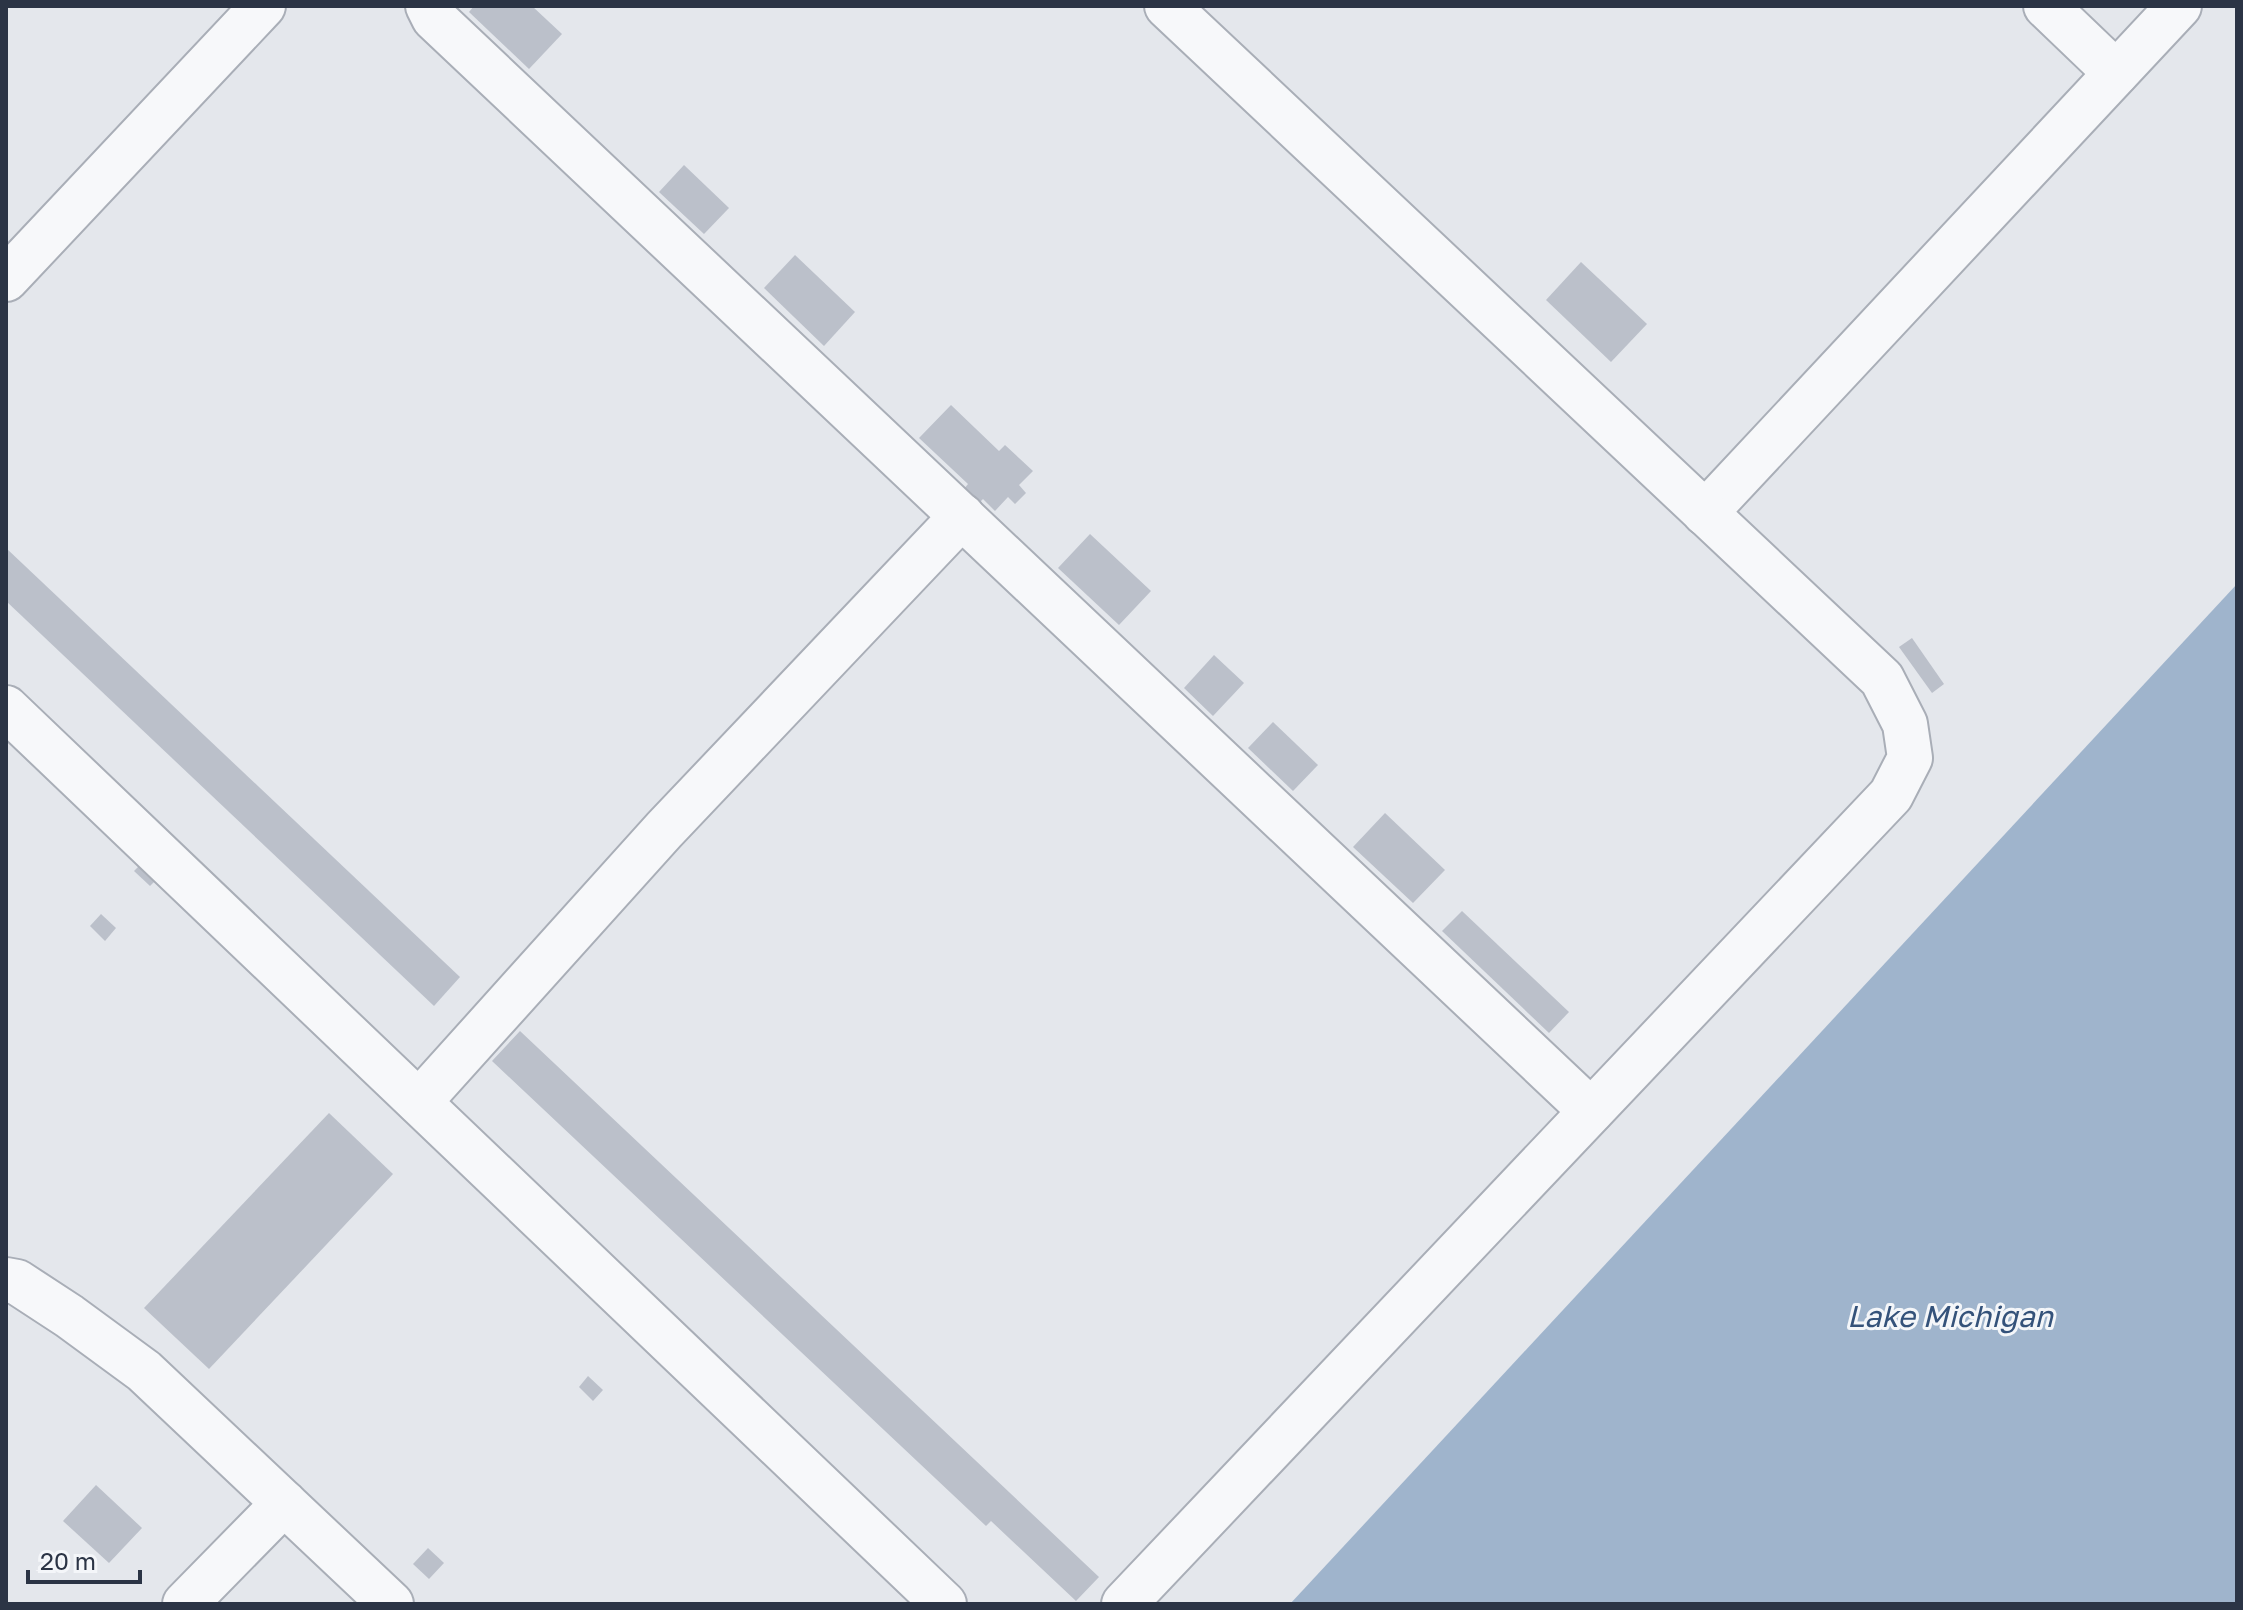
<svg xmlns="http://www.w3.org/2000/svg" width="2243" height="1610" viewBox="0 0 2243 1610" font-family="'Golos Text',sans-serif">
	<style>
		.water { fill: #9fb4cc }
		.building { fill: #bbc0ca }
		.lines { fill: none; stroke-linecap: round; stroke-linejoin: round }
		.minor-casing { stroke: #a9aeb7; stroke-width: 48 }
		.minor { stroke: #f7f8fa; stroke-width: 44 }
		.labels { text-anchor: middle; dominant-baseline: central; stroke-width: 6; stroke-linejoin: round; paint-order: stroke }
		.water-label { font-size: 30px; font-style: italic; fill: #34527a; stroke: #f4f6f9 }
	</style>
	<rect width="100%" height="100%" fill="#e4e7ec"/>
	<polygon class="water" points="2237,584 2237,1604 1290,1604"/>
	<g class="building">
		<polygon points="474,6 532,6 562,34 529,69 469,12"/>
		<polygon points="684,165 729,208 704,234 659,192"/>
		<polygon points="795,255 855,312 824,346 764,288"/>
		<polygon points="1581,262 1647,324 1611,362 1546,300"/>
		<polygon points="951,405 999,451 1005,445 1033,471 1019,485 1026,493 1015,504 1008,497 995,511 983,499 979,503 964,489 968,484 919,438"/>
		<polygon points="1090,534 1151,591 1119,625 1058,568"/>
		<polygon points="6,548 460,977 434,1006 6,601"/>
		<polygon points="1912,638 1944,684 1932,693 1899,647"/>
		<polygon points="1214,655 1244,683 1213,716 1184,688"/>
		<polygon points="1273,722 1318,765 1293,791 1248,748"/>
		<polygon points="1385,813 1445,870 1413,903 1353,847"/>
		<polygon points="148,857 164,872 150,886 134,871"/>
		<polygon points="1462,911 1569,1012 1549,1033 1442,931"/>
		<polygon points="101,914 116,928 105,941 90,926"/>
		<polygon points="520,1031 1099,1577 1076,1601 991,1521 986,1526 492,1061"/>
		<polygon points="329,1113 393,1174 209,1369 144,1308"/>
		<polygon points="588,1376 603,1390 593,1401 579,1387"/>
		<polygon points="96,1485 142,1528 109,1563 63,1521"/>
		<polygon points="428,1548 444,1563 429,1579 413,1564"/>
	</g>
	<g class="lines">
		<defs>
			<g id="minor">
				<polyline points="428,6 434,18 1591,1111"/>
				<polyline points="2046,6 2116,73"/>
				<polyline points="6,279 263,6"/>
				<polyline points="1705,513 2179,6"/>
				<polyline points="6,708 944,1604"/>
				<polyline points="419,1102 664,830 962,516"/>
				<polyline points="6,1280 17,1282 69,1316 144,1371 391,1604"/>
				<polyline points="185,1604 284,1503"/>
				<polyline points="1124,1604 1891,795 1910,758 1905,724 1882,679 1167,6"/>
			</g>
		</defs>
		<use href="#minor" class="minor-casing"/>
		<use href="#minor" class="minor"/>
	</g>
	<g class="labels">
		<g class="water-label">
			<text x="1950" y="1316">Lake Michigan</text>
		</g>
	</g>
	<rect width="2243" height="1610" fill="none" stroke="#2b3445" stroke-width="16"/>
	<path d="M28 1570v12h112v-12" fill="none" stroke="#2b3445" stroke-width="4"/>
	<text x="40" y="1570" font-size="24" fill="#2b3445" stroke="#f4f6f9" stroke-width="6" paint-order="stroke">20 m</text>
</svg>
